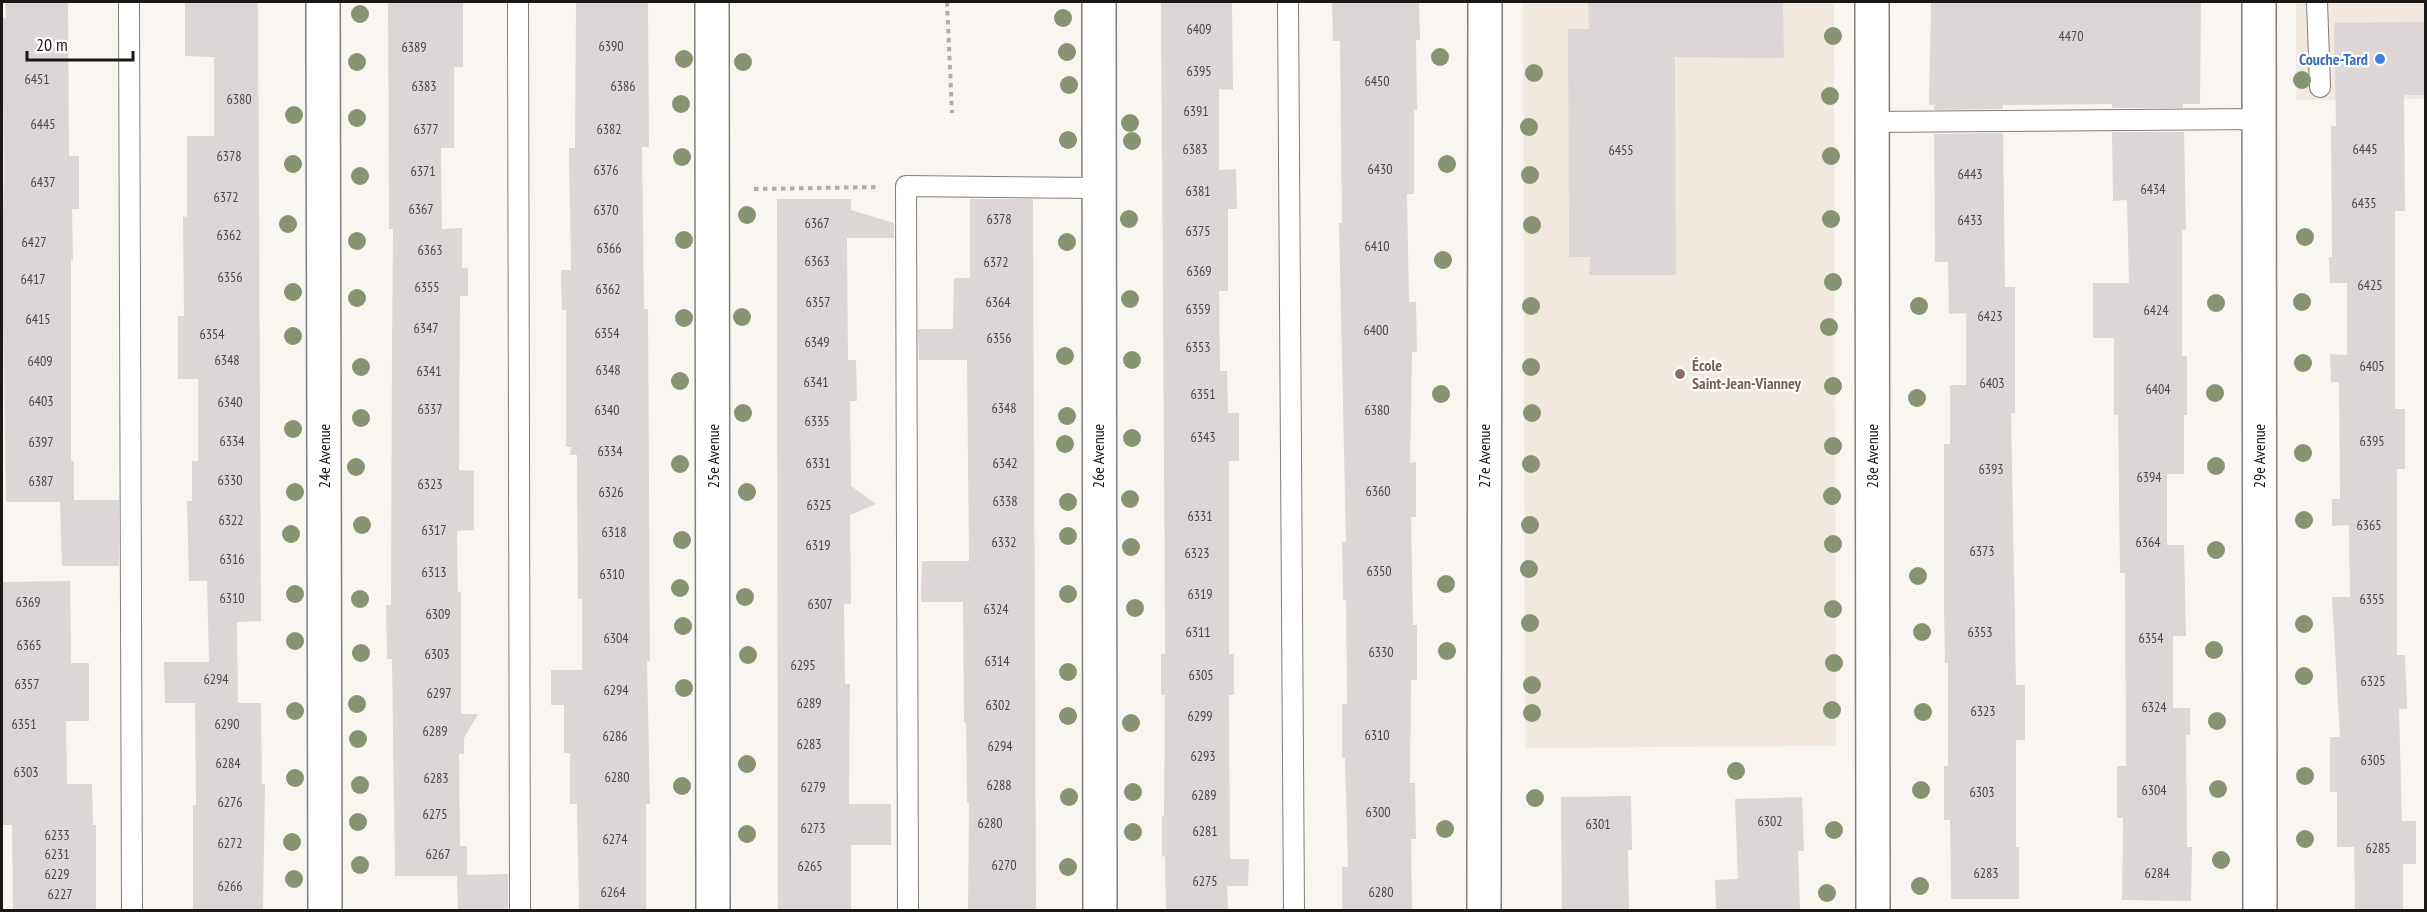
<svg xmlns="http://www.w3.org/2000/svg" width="2427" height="912" viewBox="0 0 2427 912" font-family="'PT Sans Narrow',sans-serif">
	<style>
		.built { fill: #f1e9df }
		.building { fill: #dcd6d6 }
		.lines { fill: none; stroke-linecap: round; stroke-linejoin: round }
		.lane-casing { stroke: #827f7b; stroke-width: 22 }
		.street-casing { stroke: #827f7b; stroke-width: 36 }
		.path { stroke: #afadaa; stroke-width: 4; stroke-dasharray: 4.5 4.5; stroke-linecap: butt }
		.lane { stroke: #fff; stroke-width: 20 }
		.street { stroke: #fff; stroke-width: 33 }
		.tree { fill: #889371 }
		.shop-dot { fill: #3f7fe0; stroke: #fff; stroke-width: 2 }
		.education-dot { fill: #8d6e63; stroke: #fff; stroke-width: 2 }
		.labels { text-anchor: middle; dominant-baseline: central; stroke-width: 4.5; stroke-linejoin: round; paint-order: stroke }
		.number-label { font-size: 14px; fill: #4a4847 }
		.shop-label { font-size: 16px; font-weight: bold; fill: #366cbe; stroke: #fff; text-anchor: end }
		.education-label { font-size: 16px; font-weight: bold; fill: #785e54; stroke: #fff; text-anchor: start }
		.street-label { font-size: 16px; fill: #191817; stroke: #fff }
	</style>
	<rect width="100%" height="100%" fill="#f9f6f2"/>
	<g class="built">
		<polygon points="1523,2 1834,2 1836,746 1525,748"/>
		<polygon points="2296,2 2425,2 2425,99 2296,100"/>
	</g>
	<g class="building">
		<polygon points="5,2 68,2 69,156 79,156 79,209 72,209 73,260 71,260 71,461 74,461 74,500 119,500 119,566 62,566 60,502 6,502 2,260 4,174 2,18 6,18"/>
		<polygon points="185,2 258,2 261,621 237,622 238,703 261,703 262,784 265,784 263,910 193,910 193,805 196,805 195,703 165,703 164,662 209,662 207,581 189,581 187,501 192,501 192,461 198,461 198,379 178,379 178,316 184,316 183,216 187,217 187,136 214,136 214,57 185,56"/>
		<polygon points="388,2 463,2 463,67 454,67 454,148 441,148 442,229 462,228 462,268 468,268 468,296 460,296 459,470 474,471 474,530 457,531 458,592 461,592 461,714 478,714 464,738 464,754 459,754 460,846 467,846 467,875 508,874 508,910 458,910 457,876 395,876 392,659 387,659 386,605 391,605 392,349 393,229 389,229 389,189"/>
		<polygon points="576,2 648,2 649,147 642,147 644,309 648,309 650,661 647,661 650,804 646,804 646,910 579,910 577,804 570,804 570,753 564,753 564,705 551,705 551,670 582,670 582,599 578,599 577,455 570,455 571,447 566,447 566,310 562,310 561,270 571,270 569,148 575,148"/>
		<polygon points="1161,2 1232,2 1233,90 1219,89 1219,170 1236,169 1237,209 1228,209 1228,291 1219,291 1220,371 1227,371 1228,413 1239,413 1239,461 1229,461 1229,654 1234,654 1234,695 1229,695 1230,859 1249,859 1248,886 1227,886 1228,910 1166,910 1165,856 1162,857 1162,815 1164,816 1165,695 1161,695 1161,654 1165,654 1165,614"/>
		<polygon points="1332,2 1419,2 1420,40 1416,40 1417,110 1414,110 1414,194 1407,194 1409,302 1416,302 1417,352 1412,352 1410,463 1416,462 1416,517 1411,517 1413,625 1417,625 1417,680 1411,680 1410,783 1415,783 1416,839 1411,839 1412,910 1342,910 1342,867 1348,867 1345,758 1342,758 1342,704 1347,704 1346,600 1343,600 1342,542 1346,542 1339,223 1342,223 1340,41 1333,41"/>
		<polygon points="1588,2 1783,2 1784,58 1675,57 1676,275 1589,275 1590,257 1569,257 1568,29 1589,29"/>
		<polygon points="1931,2 2201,2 2200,104 2183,104 2183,108 2112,108 2112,104 2003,105 2003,109 1934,110 1934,105 1929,105"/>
		<polygon points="2426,22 2426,95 2404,95 2405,211 2395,211 2395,409 2405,409 2405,469 2397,469 2397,655 2405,655 2407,709 2399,709 2402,821 2416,821 2416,864 2403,864 2403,910 2355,910 2354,847 2337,847 2337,792 2330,792 2330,737 2340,737 2332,597 2350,597 2349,525 2332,526 2332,499 2340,499 2339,382 2331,382 2330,354 2347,355 2347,283 2330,283 2329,257 2332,257 2331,126 2336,126 2334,23"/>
		<polygon points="2112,132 2184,132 2186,230 2182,230 2182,356 2187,356 2187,415 2184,415 2184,474 2167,474 2167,545 2184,545 2186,636 2173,636 2173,708 2190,708 2190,735 2186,735 2187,847 2192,847 2191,901 2122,900 2123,818 2117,818 2117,766 2126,766 2125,573 2120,573 2118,415 2114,415 2114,338 2093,338 2093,283 2129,283 2127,200 2113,201"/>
		<polygon points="2003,133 2005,287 2015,287 2015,413 2011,413 2016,685 2025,685 2025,740 2016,740 2016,847 2019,847 2019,899 1951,899 1950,820 1944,820 1944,766 1948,766 1948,663 1945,663 1944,606 1944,444 1950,444 1950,385 1966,385 1966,313 1949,314 1948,262 1935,262 1934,134"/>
		<polygon points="777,199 851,199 851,210 894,223 894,238 847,238 848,360 856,360 857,401 850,401 851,486 876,504 850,515 851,604 844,604 845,684 850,684 849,804 891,804 891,845 851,845 851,910 778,910"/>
		<polygon points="970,199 1033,199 1036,910 968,910 969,803 967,803 966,723 964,723 963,602 921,602 922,561 969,561 967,360 919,360 918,329 953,329 954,278 970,278"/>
		<polygon points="70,581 71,663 89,663 89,721 66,721 67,784 92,784 93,825 96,825 96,910 13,910 12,825 2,825 2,582"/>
		<polygon points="1631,796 1632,850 1628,850 1629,910 1562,910 1561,797"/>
		<polygon points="1802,797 1804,851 1798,851 1800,910 1716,910 1715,880 1738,879 1735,799"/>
	</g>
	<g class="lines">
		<defs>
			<g id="lane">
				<polyline points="129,2 132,910"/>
				<polyline points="518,2 520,910"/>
				<polyline points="1288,2 1294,910"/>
				<polyline points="2317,2 2320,87"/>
				<polyline points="1872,122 2259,119"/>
				<polyline points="908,910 906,186 1097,188"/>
			</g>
			<g id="street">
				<polyline points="323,2 325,910"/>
				<polyline points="712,2 713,910"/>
				<polyline points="1099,2 1100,910"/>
				<polyline points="1872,2 1873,910"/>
				<polyline points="2259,2 2260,910"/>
				<polyline points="1484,910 1485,2"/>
			</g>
		</defs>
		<use href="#lane" class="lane-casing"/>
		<use href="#street" class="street-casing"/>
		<g class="path">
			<polyline points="947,2 952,113"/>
			<polyline points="754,189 879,187"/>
		</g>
		<use href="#lane" class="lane"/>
		<use href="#street" class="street"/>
	</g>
	<g class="tree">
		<circle cx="360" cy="14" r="9"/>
		<circle cx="1063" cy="18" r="9"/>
		<circle cx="1833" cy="36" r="9"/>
		<circle cx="1067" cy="52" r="9"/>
		<circle cx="1440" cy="57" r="9"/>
		<circle cx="684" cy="59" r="9"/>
		<circle cx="357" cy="62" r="9"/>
		<circle cx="743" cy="62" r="9"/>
		<circle cx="1534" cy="73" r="9"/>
		<circle cx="2302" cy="80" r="9"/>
		<circle cx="1069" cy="85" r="9"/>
		<circle cx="1830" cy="96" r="9"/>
		<circle cx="681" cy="104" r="9"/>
		<circle cx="294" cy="115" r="9"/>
		<circle cx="357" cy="118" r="9"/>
		<circle cx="1130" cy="123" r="9"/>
		<circle cx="1529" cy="127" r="9"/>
		<circle cx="1068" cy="140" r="9"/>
		<circle cx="1132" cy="141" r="9"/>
		<circle cx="1831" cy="156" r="9"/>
		<circle cx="682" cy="157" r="9"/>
		<circle cx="293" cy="164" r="9"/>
		<circle cx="1447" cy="164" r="9"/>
		<circle cx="1530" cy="175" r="9"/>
		<circle cx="360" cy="176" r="9"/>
		<circle cx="747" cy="215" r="9"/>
		<circle cx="1129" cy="219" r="9"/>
		<circle cx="1831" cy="219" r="9"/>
		<circle cx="288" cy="224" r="9"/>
		<circle cx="1532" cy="225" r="9"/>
		<circle cx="2305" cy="237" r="9"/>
		<circle cx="684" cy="240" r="9"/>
		<circle cx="357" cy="241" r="9"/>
		<circle cx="1067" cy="242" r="9"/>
		<circle cx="1443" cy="260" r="9"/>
		<circle cx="1833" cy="282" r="9"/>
		<circle cx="293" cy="292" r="9"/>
		<circle cx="357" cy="298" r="9"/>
		<circle cx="1130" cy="299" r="9"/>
		<circle cx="2302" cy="302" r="9"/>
		<circle cx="2216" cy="303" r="9"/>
		<circle cx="1531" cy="306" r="9"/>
		<circle cx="1919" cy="306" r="9"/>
		<circle cx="742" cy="317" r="9"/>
		<circle cx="684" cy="318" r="9"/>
		<circle cx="1829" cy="327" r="9"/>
		<circle cx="293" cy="336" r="9"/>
		<circle cx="1065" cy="356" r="9"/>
		<circle cx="1132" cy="360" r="9"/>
		<circle cx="2303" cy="363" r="9"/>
		<circle cx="361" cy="367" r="9"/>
		<circle cx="1531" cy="367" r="9"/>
		<circle cx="680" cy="381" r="9"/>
		<circle cx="1833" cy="386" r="9"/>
		<circle cx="2215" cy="393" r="9"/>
		<circle cx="1441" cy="394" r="9"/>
		<circle cx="1917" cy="398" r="9"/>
		<circle cx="743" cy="413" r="9"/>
		<circle cx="1532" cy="413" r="9"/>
		<circle cx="1067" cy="416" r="9"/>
		<circle cx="361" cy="418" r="9"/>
		<circle cx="293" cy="429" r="9"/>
		<circle cx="1132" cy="438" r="9"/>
		<circle cx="1065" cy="444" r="9"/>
		<circle cx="1833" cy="446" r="9"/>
		<circle cx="2303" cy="453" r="9"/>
		<circle cx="680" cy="464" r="9"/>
		<circle cx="1531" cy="464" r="9"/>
		<circle cx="2216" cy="466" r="9"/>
		<circle cx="356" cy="467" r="9"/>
		<circle cx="295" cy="492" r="9"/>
		<circle cx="747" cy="492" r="9"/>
		<circle cx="1832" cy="496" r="9"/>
		<circle cx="1130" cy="499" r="9"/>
		<circle cx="1068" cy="502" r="9"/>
		<circle cx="2304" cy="520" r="9"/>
		<circle cx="362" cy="525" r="9"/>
		<circle cx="1530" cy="525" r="9"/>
		<circle cx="291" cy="534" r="9"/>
		<circle cx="1068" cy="536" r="9"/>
		<circle cx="682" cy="540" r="9"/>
		<circle cx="1833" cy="544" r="9"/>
		<circle cx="1131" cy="547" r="9"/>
		<circle cx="2216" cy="550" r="9"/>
		<circle cx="1529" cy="569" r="9"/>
		<circle cx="1918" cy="576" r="9"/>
		<circle cx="1446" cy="584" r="9"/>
		<circle cx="680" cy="588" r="9"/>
		<circle cx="295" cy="594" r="9"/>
		<circle cx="1068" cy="594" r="9"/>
		<circle cx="745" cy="597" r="9"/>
		<circle cx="360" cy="599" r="9"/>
		<circle cx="1135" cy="608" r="9"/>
		<circle cx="1833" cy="609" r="9"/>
		<circle cx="1530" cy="623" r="9"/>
		<circle cx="2304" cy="624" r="9"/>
		<circle cx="683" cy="626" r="9"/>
		<circle cx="1922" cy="632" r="9"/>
		<circle cx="295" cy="641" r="9"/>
		<circle cx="2214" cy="650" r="9"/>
		<circle cx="1447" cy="651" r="9"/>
		<circle cx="361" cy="653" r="9"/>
		<circle cx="748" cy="655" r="9"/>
		<circle cx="1834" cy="663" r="9"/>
		<circle cx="1068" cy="672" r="9"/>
		<circle cx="2304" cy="676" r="9"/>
		<circle cx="1532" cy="685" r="9"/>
		<circle cx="684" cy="688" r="9"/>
		<circle cx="357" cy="704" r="9"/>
		<circle cx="1832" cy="710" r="9"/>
		<circle cx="295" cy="711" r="9"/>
		<circle cx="1923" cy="712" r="9"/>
		<circle cx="1532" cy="713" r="9"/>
		<circle cx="1068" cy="716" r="9"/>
		<circle cx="2217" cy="721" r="9"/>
		<circle cx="1131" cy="723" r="9"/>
		<circle cx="358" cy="739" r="9"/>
		<circle cx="747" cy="764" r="9"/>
		<circle cx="1736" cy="771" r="9"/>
		<circle cx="2305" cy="776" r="9"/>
		<circle cx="295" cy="778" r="9"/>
		<circle cx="360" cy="785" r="9"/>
		<circle cx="682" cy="786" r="9"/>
		<circle cx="2218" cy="789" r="9"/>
		<circle cx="1921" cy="790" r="9"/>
		<circle cx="1133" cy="792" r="9"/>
		<circle cx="1069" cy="797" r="9"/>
		<circle cx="1535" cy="798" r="9"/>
		<circle cx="358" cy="822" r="9"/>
		<circle cx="1445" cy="829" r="9"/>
		<circle cx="1834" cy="830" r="9"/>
		<circle cx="1133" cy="832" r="9"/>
		<circle cx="747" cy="834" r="9"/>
		<circle cx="2305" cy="839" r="9"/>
		<circle cx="292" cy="842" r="9"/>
		<circle cx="2221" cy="860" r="9"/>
		<circle cx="360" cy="865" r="9"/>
		<circle cx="1068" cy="867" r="9"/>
		<circle cx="294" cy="879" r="9"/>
		<circle cx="1920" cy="886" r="9"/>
		<circle cx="1827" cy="893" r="9"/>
	</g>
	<circle class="shop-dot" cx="2380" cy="59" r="6"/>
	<circle class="education-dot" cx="1680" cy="374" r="6"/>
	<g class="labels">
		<g class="number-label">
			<text x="1199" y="29">6409</text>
			<text x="2071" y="36">4470</text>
			<text x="611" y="46">6390</text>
			<text x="414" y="47">6389</text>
			<text x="1199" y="71">6395</text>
			<text x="37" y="79">6451</text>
			<text x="1377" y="81">6450</text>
			<text x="424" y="86">6383</text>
			<text x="623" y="86">6386</text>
			<text x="239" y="99">6380</text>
			<text x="1196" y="111">6391</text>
			<text x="43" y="124">6445</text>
			<text x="426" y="129">6377</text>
			<text x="609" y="129">6382</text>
			<text x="1195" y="149">6383</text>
			<text x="2365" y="149">6445</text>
			<text x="1621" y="150">6455</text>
			<text x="229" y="156">6378</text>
			<text x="1380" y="169">6430</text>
			<text x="606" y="170">6376</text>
			<text x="423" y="171">6371</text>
			<text x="1970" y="174">6443</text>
			<text x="43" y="182">6437</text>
			<text x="2153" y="189">6434</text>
			<text x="1198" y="191">6381</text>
			<text x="226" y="197">6372</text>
			<text x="2364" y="203">6435</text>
			<text x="421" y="209">6367</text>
			<text x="606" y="210">6370</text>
			<text x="999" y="219">6378</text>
			<text x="1970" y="220">6433</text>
			<text x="817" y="223">6367</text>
			<text x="1198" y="231">6375</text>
			<text x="229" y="235">6362</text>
			<text x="34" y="242">6427</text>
			<text x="1377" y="246">6410</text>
			<text x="609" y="248">6366</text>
			<text x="430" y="250">6363</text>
			<text x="817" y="261">6363</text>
			<text x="996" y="262">6372</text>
			<text x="1199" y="271">6369</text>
			<text x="230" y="277">6356</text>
			<text x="33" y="279">6417</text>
			<text x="2370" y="285">6425</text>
			<text x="427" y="287">6355</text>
			<text x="608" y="289">6362</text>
			<text x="818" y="302">6357</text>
			<text x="998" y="302">6364</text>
			<text x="1198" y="309">6359</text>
			<text x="2156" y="310">6424</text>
			<text x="1990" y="316">6423</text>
			<text x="38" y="319">6415</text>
			<text x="426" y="328">6347</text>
			<text x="1376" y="330">6400</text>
			<text x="607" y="333">6354</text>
			<text x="212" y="334">6354</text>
			<text x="999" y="338">6356</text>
			<text x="817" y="342">6349</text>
			<text x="1198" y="347">6353</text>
			<text x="227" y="360">6348</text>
			<text x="40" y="361">6409</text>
			<text x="2372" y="366">6405</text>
			<text x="608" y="370">6348</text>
			<text x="429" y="371">6341</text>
			<text x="816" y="382">6341</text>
			<text x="1992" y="383">6403</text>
			<text x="2158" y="389">6404</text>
			<text x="1203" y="394">6351</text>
			<text x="41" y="401">6403</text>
			<text x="230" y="402">6340</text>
			<text x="1004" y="408">6348</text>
			<text x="430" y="409">6337</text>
			<text x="607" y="410">6340</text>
			<text x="1377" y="410">6380</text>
			<text x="817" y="421">6335</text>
			<text x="1203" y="437">6343</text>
			<text x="232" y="441">6334</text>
			<text x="2372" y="441">6395</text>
			<text x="41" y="442">6397</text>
			<text x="610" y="451">6334</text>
			<text x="818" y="463">6331</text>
			<text x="1005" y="463">6342</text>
			<text x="1991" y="469">6393</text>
			<text x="2149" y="477">6394</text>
			<text x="230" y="480">6330</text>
			<text x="41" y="481">6387</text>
			<text x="430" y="484">6323</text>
			<text x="1378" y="491">6360</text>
			<text x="611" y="492">6326</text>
			<text x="1005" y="501">6338</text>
			<text x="819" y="505">6325</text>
			<text x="1200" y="516">6331</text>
			<text x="231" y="520">6322</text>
			<text x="2369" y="525">6365</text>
			<text x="434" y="530">6317</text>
			<text x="614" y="532">6318</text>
			<text x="1004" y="542">6332</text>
			<text x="2148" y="542">6364</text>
			<text x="818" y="545">6319</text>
			<text x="1982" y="551">6373</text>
			<text x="1197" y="553">6323</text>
			<text x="232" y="559">6316</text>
			<text x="1379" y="571">6350</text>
			<text x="434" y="572">6313</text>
			<text x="612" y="574">6310</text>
			<text x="1200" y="594">6319</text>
			<text x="232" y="598">6310</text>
			<text x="2372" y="599">6355</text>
			<text x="28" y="602">6369</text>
			<text x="820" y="604">6307</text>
			<text x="996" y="609">6324</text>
			<text x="438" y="614">6309</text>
			<text x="1198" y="632">6311</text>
			<text x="1980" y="632">6353</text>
			<text x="616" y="638">6304</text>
			<text x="2151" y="638">6354</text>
			<text x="29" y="645">6365</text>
			<text x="1381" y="652">6330</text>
			<text x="437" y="654">6303</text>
			<text x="997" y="661">6314</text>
			<text x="803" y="665">6295</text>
			<text x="1201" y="675">6305</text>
			<text x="216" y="679">6294</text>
			<text x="2373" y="681">6325</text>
			<text x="27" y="684">6357</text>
			<text x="616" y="690">6294</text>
			<text x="439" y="693">6297</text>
			<text x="809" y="703">6289</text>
			<text x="998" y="705">6302</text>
			<text x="2154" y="707">6324</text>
			<text x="1983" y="711">6323</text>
			<text x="1200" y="716">6299</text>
			<text x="24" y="724">6351</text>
			<text x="227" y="724">6290</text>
			<text x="435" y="731">6289</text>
			<text x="1377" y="735">6310</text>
			<text x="615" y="736">6286</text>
			<text x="809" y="744">6283</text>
			<text x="1000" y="746">6294</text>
			<text x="1203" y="756">6293</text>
			<text x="2373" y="760">6305</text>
			<text x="228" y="763">6284</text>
			<text x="26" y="772">6303</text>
			<text x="617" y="777">6280</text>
			<text x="436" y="778">6283</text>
			<text x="999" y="785">6288</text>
			<text x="813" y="787">6279</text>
			<text x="2154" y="790">6304</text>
			<text x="1982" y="792">6303</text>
			<text x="1204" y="795">6289</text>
			<text x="230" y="802">6276</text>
			<text x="1378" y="812">6300</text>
			<text x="435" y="814">6275</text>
			<text x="1770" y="821">6302</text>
			<text x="990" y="823">6280</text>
			<text x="1598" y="824">6301</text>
			<text x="813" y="828">6273</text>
			<text x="1205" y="831">6281</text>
			<text x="57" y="835">6233</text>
			<text x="615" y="839">6274</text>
			<text x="230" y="843">6272</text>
			<text x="2378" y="848">6285</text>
			<text x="57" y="854">6231</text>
			<text x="438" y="854">6267</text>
			<text x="1004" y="865">6270</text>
			<text x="810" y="866">6265</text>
			<text x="1986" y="873">6283</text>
			<text x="2157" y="873">6284</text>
			<text x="57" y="874">6229</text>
			<text x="1205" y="881">6275</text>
			<text x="230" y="886">6266</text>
			<text x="613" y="892">6264</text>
			<text x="1381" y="892">6280</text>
			<text x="60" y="894">6227</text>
		</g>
		<g class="shop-label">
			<text x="2368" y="59">Couche-Tard</text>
		</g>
		<g class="education-label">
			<text x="1692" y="365">École<tspan x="1692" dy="18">Saint-Jean-Vianney</tspan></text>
		</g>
		<g class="street-label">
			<text transform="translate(324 456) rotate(-90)">24e Avenue</text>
			<text transform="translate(713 456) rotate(-90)">25e Avenue</text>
			<text transform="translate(1098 456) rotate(-90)">26e Avenue</text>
			<text transform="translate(1484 456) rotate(-90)">27e Avenue</text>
			<text transform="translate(1872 456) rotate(-90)">28e Avenue</text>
			<text transform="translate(2259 456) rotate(-90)">29e Avenue</text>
		</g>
	</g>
	<rect width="2427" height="912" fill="none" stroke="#191817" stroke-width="6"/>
	<path d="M27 51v9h106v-9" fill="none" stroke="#191817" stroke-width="3"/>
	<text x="36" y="51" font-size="18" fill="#191817" stroke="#ffffff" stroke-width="4.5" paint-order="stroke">20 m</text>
</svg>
